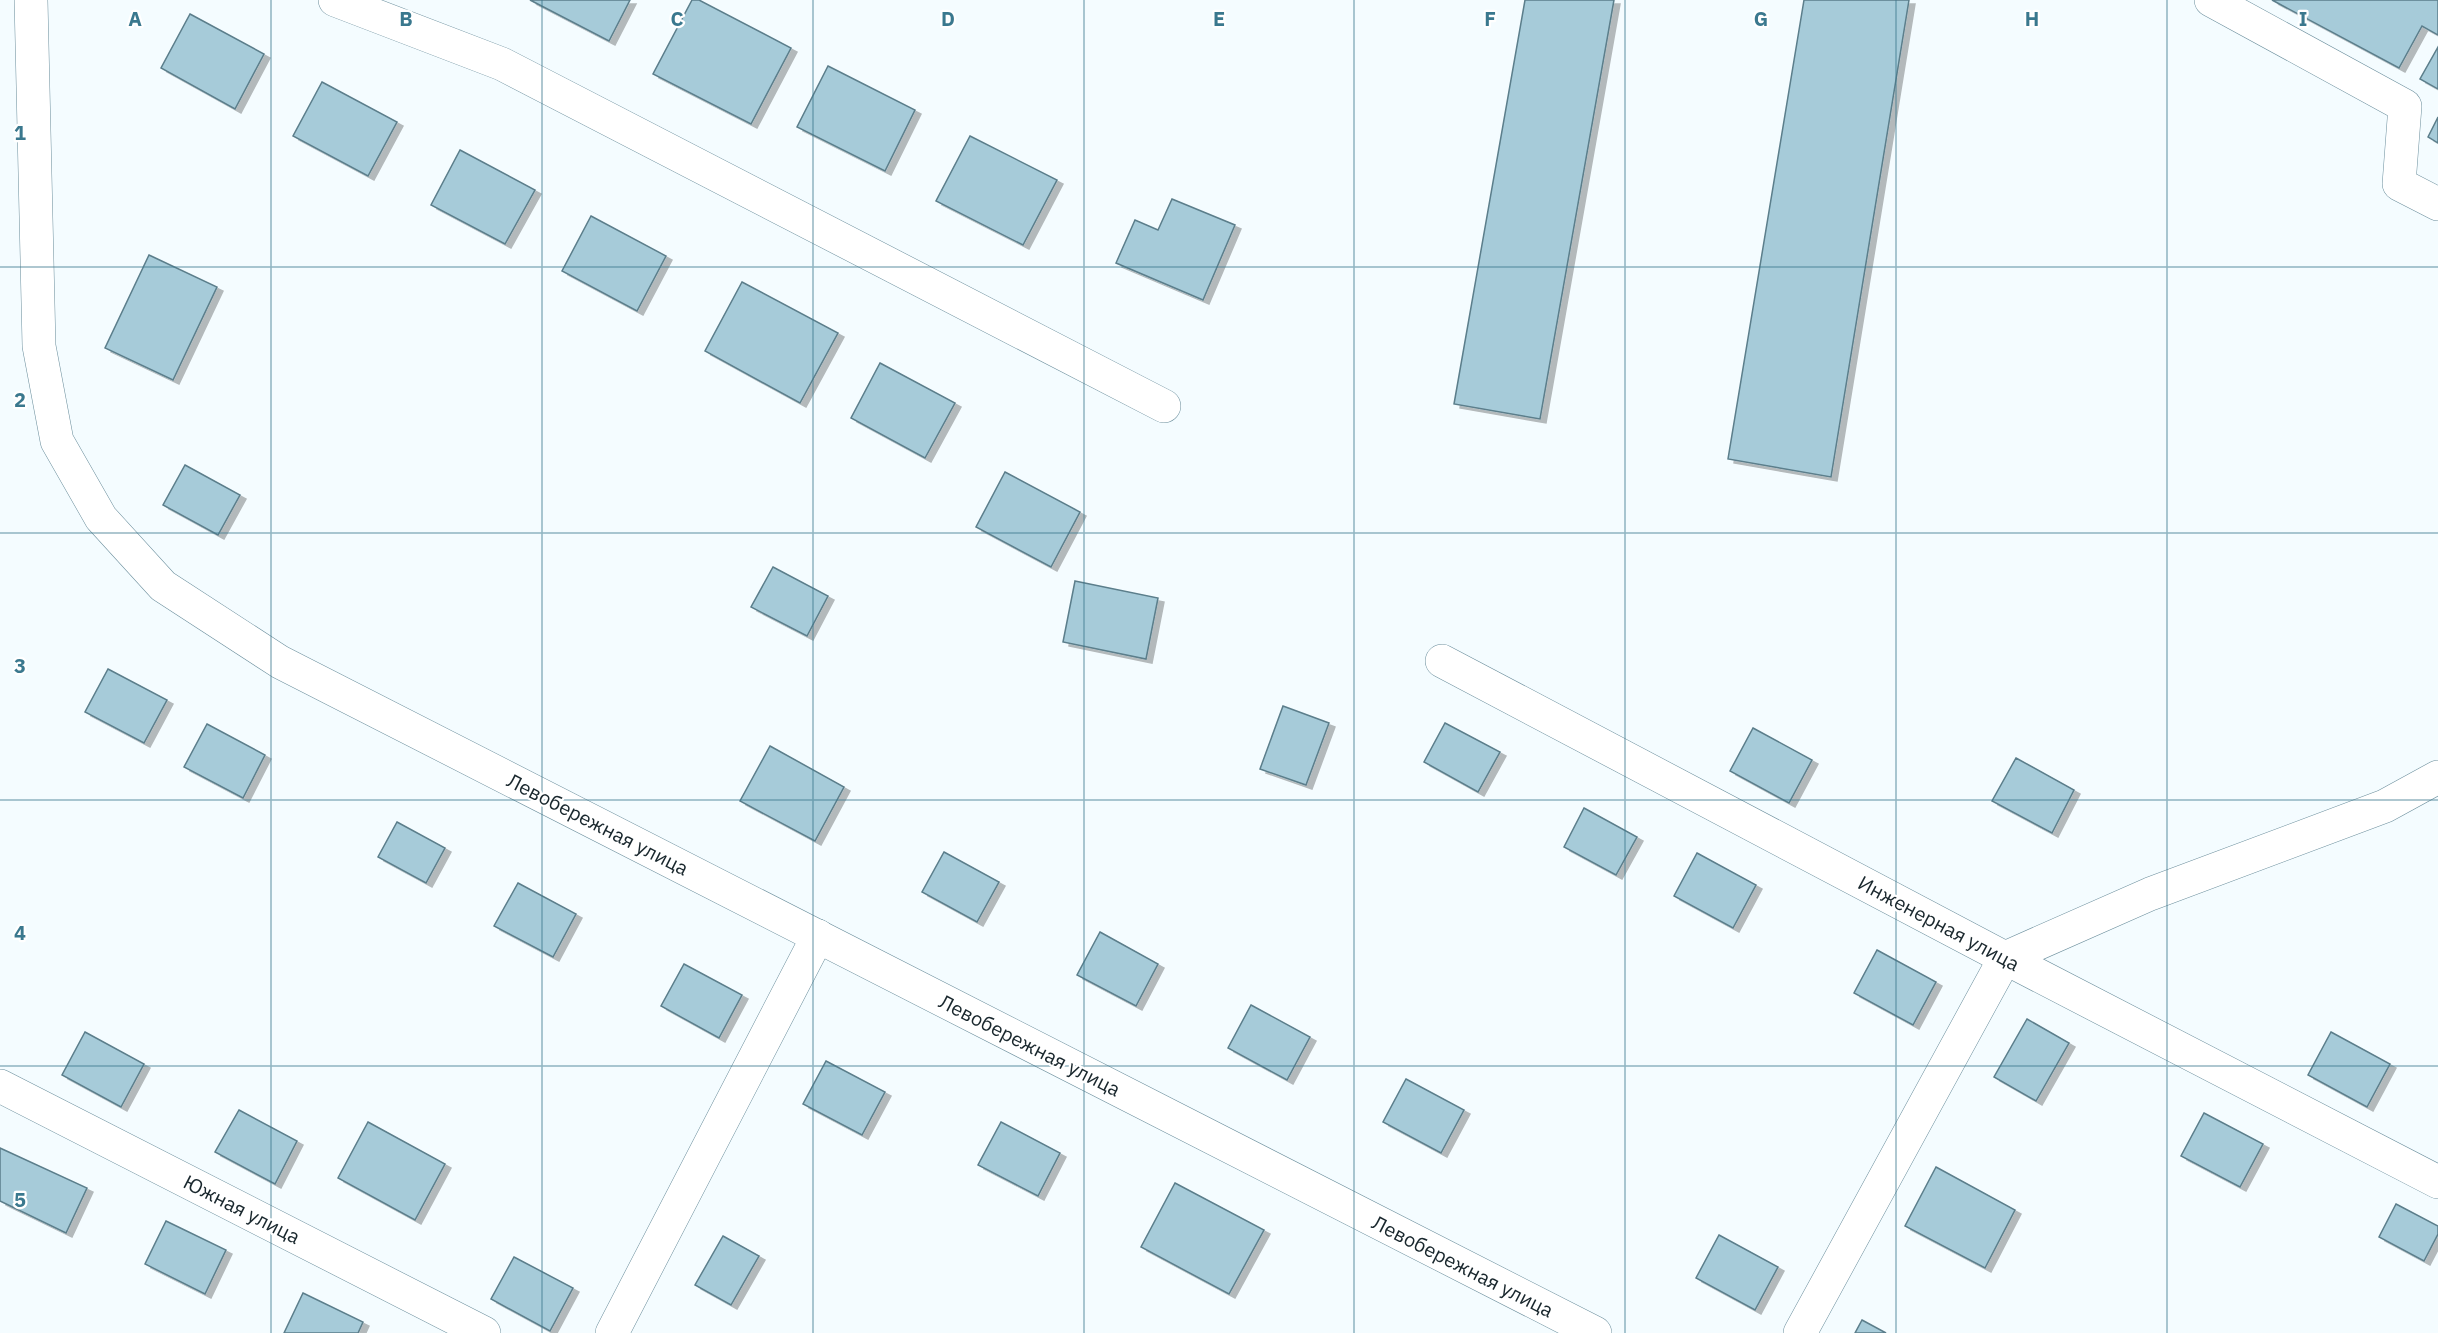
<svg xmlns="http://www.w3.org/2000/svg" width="2438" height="1333" viewBox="0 0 2438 1333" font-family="'IBM Plex Sans',sans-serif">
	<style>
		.building { fill: #a6cbd9; stroke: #5b7e8b; stroke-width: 1.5; filter: url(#shadow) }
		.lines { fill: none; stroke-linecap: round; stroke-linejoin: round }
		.minor-casing { stroke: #6c8f9d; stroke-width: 34 }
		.minor { stroke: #fff; stroke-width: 33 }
		.grid { fill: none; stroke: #3a788e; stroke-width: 1.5; stroke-opacity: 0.55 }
		.labels { text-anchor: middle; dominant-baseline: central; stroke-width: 4.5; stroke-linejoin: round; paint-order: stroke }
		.street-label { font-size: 20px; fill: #19272d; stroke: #fff }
		.grid-label { font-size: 20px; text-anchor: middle; font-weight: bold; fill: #3a788e; stroke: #fff; stroke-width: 4.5; stroke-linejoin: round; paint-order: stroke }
	</style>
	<defs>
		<filter id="shadow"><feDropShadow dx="6" dy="4" stdDeviation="0" flood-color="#0004"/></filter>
	</defs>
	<rect width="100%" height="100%" fill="#f4fcff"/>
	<g class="building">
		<polygon points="530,0 630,0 609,41"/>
		<polygon points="692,0 699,0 791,48 751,124 653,74"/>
		<polygon points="1525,0 1614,0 1540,419 1454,404"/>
		<polygon points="1804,0 1909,0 1831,477 1728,459"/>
		<polygon points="2272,0 2438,0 2438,35 2422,26 2399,68"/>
		<polygon points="190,14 264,54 235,109 161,68"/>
		<polygon points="2438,47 2438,89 2420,79"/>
		<polygon points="828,66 915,110 885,171 797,127"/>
		<polygon points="322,82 397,122 368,176 293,136"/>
		<polygon points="2438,117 2438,143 2428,137"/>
		<polygon points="970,136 1057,180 1023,245 936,201"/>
		<polygon points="460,150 535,190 505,244 431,205"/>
		<polygon points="1172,199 1235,225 1203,300 1116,263 1135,220 1158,230"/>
		<polygon points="591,216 666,256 637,311 562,271"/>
		<polygon points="149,255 217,287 173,380 105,348"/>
		<polygon points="742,282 838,333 800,403 705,351"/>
		<polygon points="880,363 955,403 925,458 851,418"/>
		<polygon points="185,465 240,495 218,535 163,505"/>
		<polygon points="1005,472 1080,512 1051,567 976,527"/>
		<polygon points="773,567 828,596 807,636 751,607"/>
		<polygon points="1075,581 1158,598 1146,659 1063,642"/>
		<polygon points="108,669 167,700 144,743 85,712"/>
		<polygon points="1283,706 1329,723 1306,785 1260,769"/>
		<polygon points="1445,723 1500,752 1478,792 1424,762"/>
		<polygon points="207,724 265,755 243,798 184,767"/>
		<polygon points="1753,728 1812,760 1789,803 1730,771"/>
		<polygon points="770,746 844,787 815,841 740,801"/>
		<polygon points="2016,758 2074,790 2052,833 1992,801"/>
		<polygon points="1584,808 1637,837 1616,875 1564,847"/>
		<polygon points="397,822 445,848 426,883 378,857"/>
		<polygon points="944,852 999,882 977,922 922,892"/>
		<polygon points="1697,853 1756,885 1733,928 1674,896"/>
		<polygon points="518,883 576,914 553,957 494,926"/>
		<polygon points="1100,932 1158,964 1136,1006 1077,975"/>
		<polygon points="1877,950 1936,982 1913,1025 1854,993"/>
		<polygon points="684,964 742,995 719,1038 661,1006"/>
		<polygon points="1251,1005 1310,1037 1287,1080 1228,1048"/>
		<polygon points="2027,1019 2069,1043 2036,1101 1994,1077"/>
		<polygon points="85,1032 144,1064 121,1107 62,1075"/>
		<polygon points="2331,1032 2390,1064 2367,1107 2308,1075"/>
		<polygon points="826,1061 885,1092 862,1135 803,1104"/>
		<polygon points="1406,1079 1464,1110 1441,1153 1383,1122"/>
		<polygon points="239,1110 297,1141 275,1184 215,1152"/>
		<polygon points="2204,1113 2263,1144 2240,1187 2181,1156"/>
		<polygon points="368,1122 445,1164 415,1220 338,1178"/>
		<polygon points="1001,1122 1060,1153 1038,1196 978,1165"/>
		<polygon points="0,1148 87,1188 66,1233 0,1201"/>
		<polygon points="1936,1167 2015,1210 1985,1268 1905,1226"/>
		<polygon points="1175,1183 1264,1230 1229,1294 1141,1247"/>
		<polygon points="2396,1204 2438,1226 2438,1234 2424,1261 2379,1237"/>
		<polygon points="166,1221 226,1250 205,1294 145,1264"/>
		<polygon points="1719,1235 1778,1267 1755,1310 1696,1278"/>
		<polygon points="723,1236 759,1256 731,1305 695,1285"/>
		<polygon points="514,1257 573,1288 550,1331 491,1299"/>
		<polygon points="303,1293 363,1322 358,1333 284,1333"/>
		<polygon points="1862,1320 1886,1333 1855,1333"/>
	</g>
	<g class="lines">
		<defs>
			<g id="minor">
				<polyline points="31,0 39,346 57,441 101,518 163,586 280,662 1595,1333"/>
				<polyline points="335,0 502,64 1164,406"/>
				<polyline points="2211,0 2405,106 2399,184 2438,204"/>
				<polyline points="1442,661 2005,958 2438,1182"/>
				<polyline points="0,1086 484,1333"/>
				<polyline points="612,1333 818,936"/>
				<polyline points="1800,1333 2005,958 2150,894 2385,806 2438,777"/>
			</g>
		</defs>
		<use href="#minor" class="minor-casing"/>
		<use href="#minor" class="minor"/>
	</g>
	<path class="grid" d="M271,0v1333M542,0v1333M813,0v1333M1084,0v1333M1354,0v1333M1625,0v1333M1896,0v1333M2167,0v1333M0,267h2438M0,533h2438M0,800h2438M0,1066h2438"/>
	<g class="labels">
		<g class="street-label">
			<text transform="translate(598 824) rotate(27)">Левобережная улица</text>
			<text transform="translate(1939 923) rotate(28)">Инженерная улица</text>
			<text transform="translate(1030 1045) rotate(27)">Левобережная улица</text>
			<text transform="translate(242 1209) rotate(27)">Южная улица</text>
			<text transform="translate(1463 1266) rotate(27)">Левобережная улица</text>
		</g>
	</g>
	<g class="grid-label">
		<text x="135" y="26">A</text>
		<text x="406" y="26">B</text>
		<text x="677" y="26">C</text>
		<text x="948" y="26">D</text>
		<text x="1219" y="26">E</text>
		<text x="1490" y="26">F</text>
		<text x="1761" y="26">G</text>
		<text x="2032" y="26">H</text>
		<text x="2303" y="26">I</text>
		<text x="20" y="140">1</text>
		<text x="20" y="407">2</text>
		<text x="20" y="673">3</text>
		<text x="20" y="940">4</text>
		<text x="20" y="1207">5</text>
	</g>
</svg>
